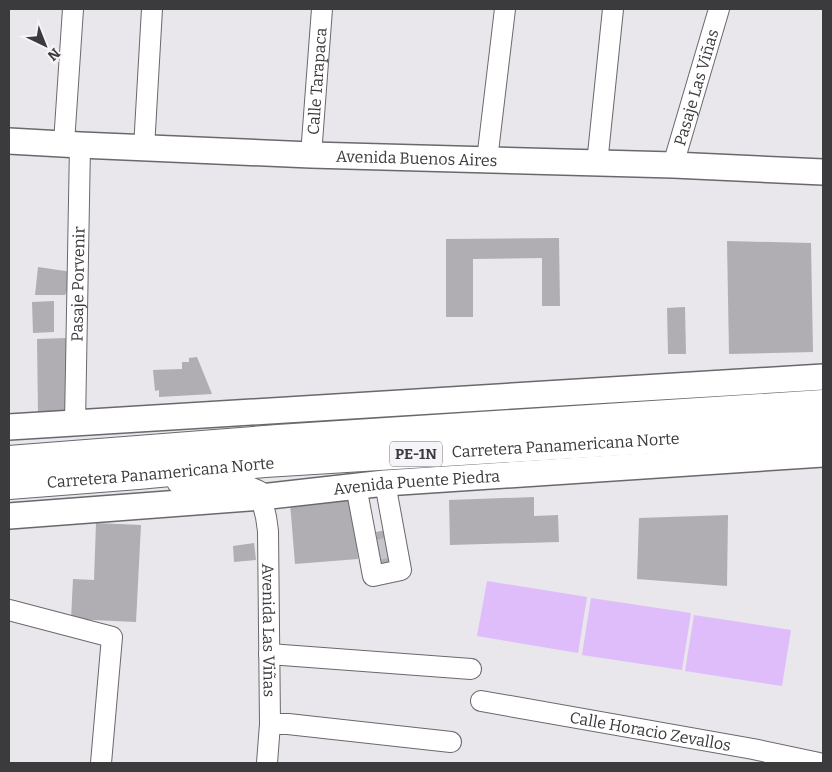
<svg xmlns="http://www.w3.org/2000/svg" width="832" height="772" viewBox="0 0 832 772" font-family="Bitter,serif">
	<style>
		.green { fill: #debdfa }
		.building { fill: #b1aeb3 }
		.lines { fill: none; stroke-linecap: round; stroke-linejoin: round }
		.minor-tunnel { stroke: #c6c4c9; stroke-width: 20; stroke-dasharray: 20 10; stroke-linecap: butt }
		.minor-casing { stroke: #6b686d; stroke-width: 22 }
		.major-casing { stroke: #6b686d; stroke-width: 28 }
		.highway-casing { stroke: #6b686d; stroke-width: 30 }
		.minor { stroke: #fff; stroke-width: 20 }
		.major { stroke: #fff; stroke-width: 25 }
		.highway { stroke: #fff; stroke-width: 28 }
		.labels { text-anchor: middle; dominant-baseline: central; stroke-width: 4; stroke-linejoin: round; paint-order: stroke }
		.shield { fill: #f6f3f9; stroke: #737275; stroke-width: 1 }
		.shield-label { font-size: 15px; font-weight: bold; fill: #3b3a3c }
		.street-label { font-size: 16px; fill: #3b3a3c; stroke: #f6f3f9 }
	</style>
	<rect width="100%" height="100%" fill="#e9e6ec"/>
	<g class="green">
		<polygon points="487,581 587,597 578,653 477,636"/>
		<polygon points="591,598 691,613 682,670 582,655"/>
		<polygon points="694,615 791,630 782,686 685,671"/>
	</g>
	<g class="building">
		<polygon points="559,238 560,306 542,306 542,258 473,259 473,317 446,317 446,239"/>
		<polygon points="727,241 811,243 813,352 729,354"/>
		<polygon points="38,267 72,272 70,284 65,295 35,295"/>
		<polygon points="54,301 54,332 33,333 32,302"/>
		<polygon points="685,307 686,354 668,354 667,308"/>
		<polygon points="66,338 70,372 69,406 65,411 38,414 37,339"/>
		<polygon points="197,357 212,394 159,397 159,390 155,391 153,370 182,369 182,362 189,362 189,358"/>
		<polygon points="534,497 534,516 558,515 559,542 450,545 449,500"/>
		<polygon points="353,498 358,559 295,564 290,503"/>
		<polygon points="728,515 727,586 637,579 639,518"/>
		<polygon points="96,523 141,525 136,622 71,619 73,579 94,580"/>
		<polygon points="391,529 397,563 381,566 376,532"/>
		<polygon points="254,543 256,560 234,562 233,546"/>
	</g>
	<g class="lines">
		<polyline class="minor-tunnel" points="378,550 394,546"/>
		<defs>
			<g id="minor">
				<polyline points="64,143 73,9"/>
				<polyline points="144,148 152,9"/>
				<path id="s1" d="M311,155l11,-146"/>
				<polyline points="487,160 505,9"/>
				<polyline points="597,164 613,9"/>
				<path id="s2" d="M673,165l46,-156"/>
				<path id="s3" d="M75,423l5,-278"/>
				<polyline points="356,486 373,576 401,570 385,483"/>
				<path id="s4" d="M261,497l5,20 2,14 2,193 -3,39"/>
				<polyline points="9,610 112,637 101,763"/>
				<polyline points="269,654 471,669"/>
				<path id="s5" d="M481,701l272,48 66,14"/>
				<polyline points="270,724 288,724 451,742"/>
			</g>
			<g id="major">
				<path id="s6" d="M9,141l71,4 231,10 362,10 150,7"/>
				<polyline points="9,427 823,377"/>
				<path id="s7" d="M9,516l252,-19 124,-14 438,-29"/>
			</g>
			<g id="highway">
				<polyline points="9,460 278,439 823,404"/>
				<polyline points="181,481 249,491 256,494 261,497"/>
				<path id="s8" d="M9,485l129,-10 127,-12 558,-34"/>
			</g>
		</defs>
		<use href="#minor" class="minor-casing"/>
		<use href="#major" class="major-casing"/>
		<use href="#highway" class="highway-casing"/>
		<use href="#minor" class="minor"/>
		<use href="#major" class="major"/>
		<use href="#highway" class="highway"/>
	</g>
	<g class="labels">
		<rect class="shield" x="390" y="441.5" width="52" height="25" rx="4"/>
		<g class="shield-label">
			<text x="416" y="454">PE-1N</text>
		</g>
		<g class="street-label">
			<text stroke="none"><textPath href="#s1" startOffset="74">Calle Tarapaca</textPath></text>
			<text stroke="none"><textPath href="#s2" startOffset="81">Pasaje Las Viñas</textPath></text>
			<text stroke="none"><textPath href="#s6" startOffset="408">Avenida Buenos Aires</textPath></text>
			<text stroke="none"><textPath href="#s3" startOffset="139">Pasaje Porvenir</textPath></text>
			<text stroke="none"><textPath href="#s8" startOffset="558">Carretera Panamericana Norte</textPath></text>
			<text stroke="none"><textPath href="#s8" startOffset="152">Carretera Panamericana Norte</textPath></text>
			<text stroke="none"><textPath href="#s7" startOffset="409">Avenida Puente Piedra</textPath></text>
			<text stroke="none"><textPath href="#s4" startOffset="134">Avenida Las Viñas</textPath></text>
			<text stroke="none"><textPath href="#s5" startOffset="172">Calle Horacio Zevallos</textPath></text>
		</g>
	</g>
	<rect width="832" height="772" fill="none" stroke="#3b3a3c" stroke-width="20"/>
	<g transform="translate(45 45) rotate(137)" stroke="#f6f3f9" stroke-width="4" paint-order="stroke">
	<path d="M0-4L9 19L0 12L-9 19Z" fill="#3b3a3c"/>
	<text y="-8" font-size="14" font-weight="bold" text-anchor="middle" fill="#3b3a3c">N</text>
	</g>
</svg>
